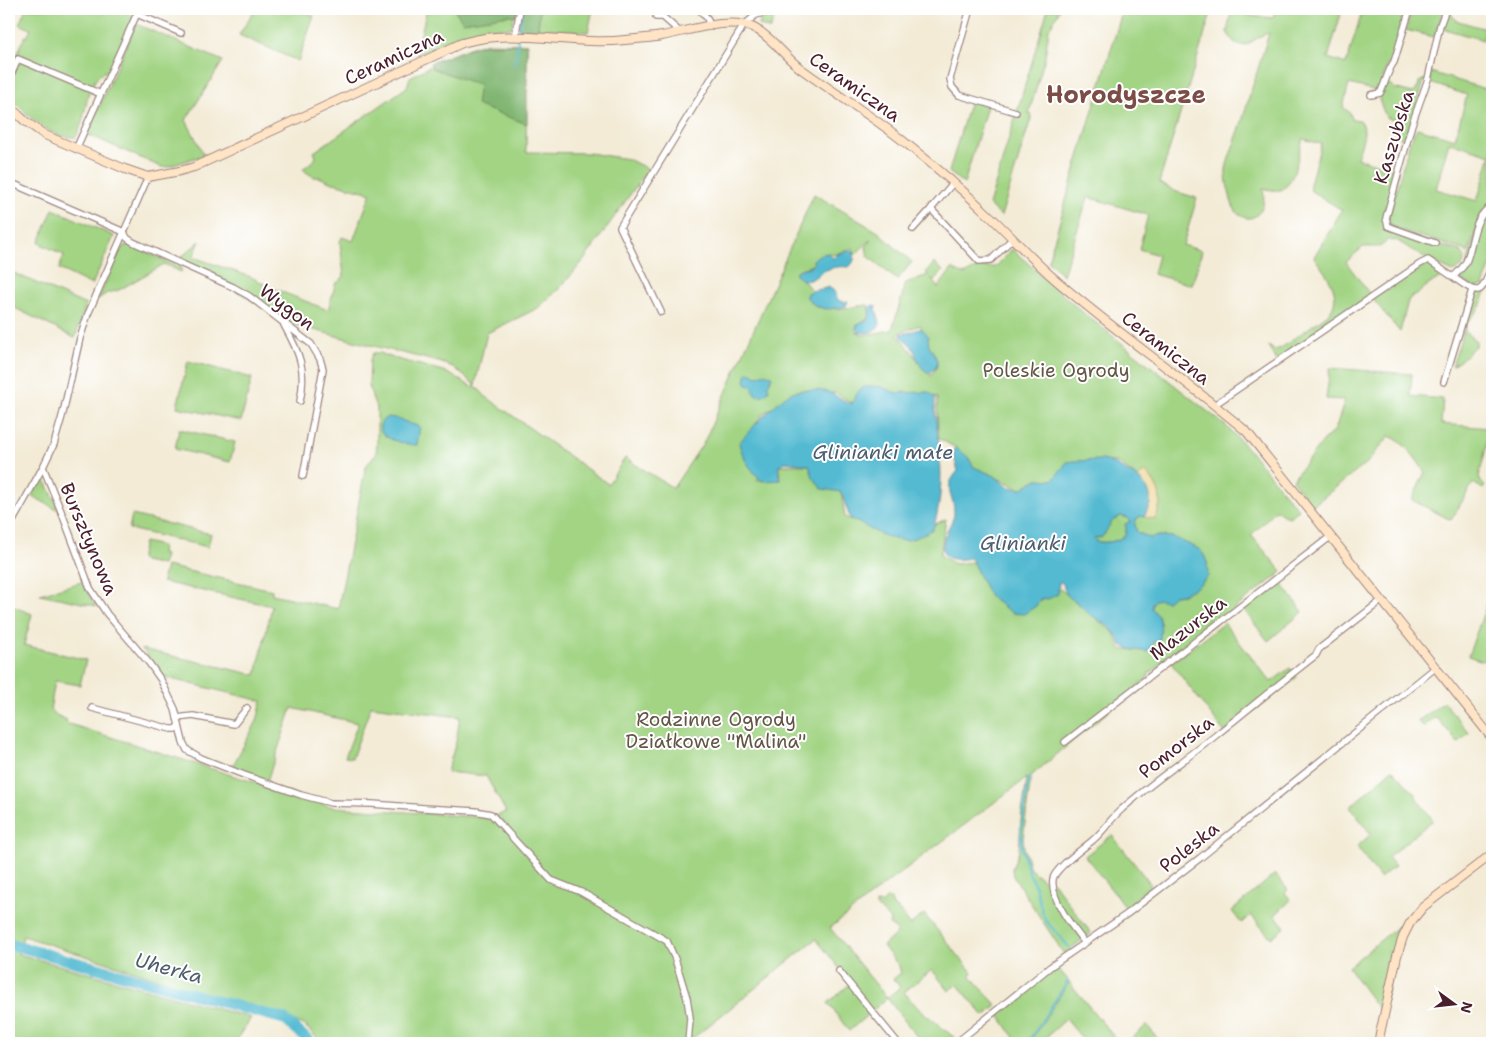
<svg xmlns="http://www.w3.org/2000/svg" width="1501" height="1052" viewBox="0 0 1501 1052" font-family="'Shantell Sans',sans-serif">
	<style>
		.green { fill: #a2d484; stroke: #767a58; fill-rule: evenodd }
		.forest { fill: #81b672; stroke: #666a4e }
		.sand { fill: #eeda9e; stroke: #9c7c64 }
		.water { fill: #53bad1; stroke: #4e6c7e; fill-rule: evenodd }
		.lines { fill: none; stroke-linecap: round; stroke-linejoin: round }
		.stream { stroke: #53bad1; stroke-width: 2 }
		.river { stroke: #53bad1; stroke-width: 11 }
		.street-casing { stroke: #9e8580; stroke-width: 8 }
		.secondary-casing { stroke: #9e8580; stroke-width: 10 }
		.street { stroke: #fff; stroke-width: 5.5 }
		.secondary { stroke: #ffe4c6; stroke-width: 8 }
		.labels { text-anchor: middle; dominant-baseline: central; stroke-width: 4; stroke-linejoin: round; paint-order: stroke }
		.street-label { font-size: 19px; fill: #4a1f2b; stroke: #fff }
		.park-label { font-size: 19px; fill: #645546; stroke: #fff }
		.water-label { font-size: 20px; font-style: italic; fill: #4e5d6d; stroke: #fff }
		.district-label { font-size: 24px; font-weight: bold; fill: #7c4d47; stroke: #fff }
	</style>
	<rect width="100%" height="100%" fill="#fff"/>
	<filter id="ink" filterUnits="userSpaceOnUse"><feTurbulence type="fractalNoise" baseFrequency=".02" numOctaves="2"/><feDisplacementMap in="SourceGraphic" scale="10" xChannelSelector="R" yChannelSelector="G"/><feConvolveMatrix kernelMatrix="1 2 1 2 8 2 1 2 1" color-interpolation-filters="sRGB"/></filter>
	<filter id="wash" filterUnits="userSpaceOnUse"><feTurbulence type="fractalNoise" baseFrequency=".0096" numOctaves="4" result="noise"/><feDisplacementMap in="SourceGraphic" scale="20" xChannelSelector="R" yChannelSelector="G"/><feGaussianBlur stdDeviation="1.12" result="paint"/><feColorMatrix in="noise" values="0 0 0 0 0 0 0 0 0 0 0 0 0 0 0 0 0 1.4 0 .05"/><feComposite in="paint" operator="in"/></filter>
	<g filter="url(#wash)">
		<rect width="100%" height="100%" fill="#f3ebd6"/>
		<g class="green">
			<path d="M26,9h111l-27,63 -4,-1c-24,12 -17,47 -31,67l-1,-1c-24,2 -49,-24 -65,-40v-24l16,-37 2,1 4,-8 -12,-5z"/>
			<polygon points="255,9 297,9 314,16 298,61 239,35"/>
			<polygon points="427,9 515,9 512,28 488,28 472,32 416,55"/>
			<polygon points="526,9 593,9 588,32 523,27"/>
			<polygon points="1048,9 1060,9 1049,29 1045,57 1029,113 1032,115 1001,216 989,205"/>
			<polygon points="1123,9 1218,9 1211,13 1159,183 1177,192 1197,198 1183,245 1202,251 1192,285 1153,274 1158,255 1139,249 1148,215 1088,197 1063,275 1048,261"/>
			<path d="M1221,9h19c5,10 23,7 33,9l3,-9 66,1 -14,48 18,6 17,-55h44l-14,49 -5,6 -9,25 -6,1 -24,-6 -6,23 7,6 2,6 8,1c9,10 0,25 -3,38l41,13 -12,55 42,16 32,9c9,7 2,18 -7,21l-28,-14 -29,-18 -3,1 -5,-2c-7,11 -13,7 -25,8l-17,15 25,34 -94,65 -9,-15 7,4 6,-2 46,-33c19,-20 -1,-40 -13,-58l28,-47 -31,-19 -1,-7 11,-40 -18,-5c-5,13 -8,47 -23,51 -5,1 -12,-1 -17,-1 6,31 -24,41 -32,11 -2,-9 -6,-22 -5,-31 2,-11 11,-32 15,-44 9,-31 19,-62 28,-92 -19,4 -26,27 -42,-1l4,-18 -2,-4z"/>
			<polygon points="1412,9 1444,9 1434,37 1406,30"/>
			<polygon points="1450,11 1455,20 1486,29 1483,40 1441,28"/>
			<polygon points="776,12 770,30 759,25 761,19 759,16"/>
			<polygon points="136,24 223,61 186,120 204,155 167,167 161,167 87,134"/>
			<path d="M489,43l38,1 -1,108 63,1 39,6 20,10 -64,91 -24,28 -22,20 -51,25 -12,52 10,11 123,88 17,-26 48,30 31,-46 110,-248 64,38 34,30 -15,18 -29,-24 -2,-9 5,-8 -16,16 -2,-7 -20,7 -5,-2 -15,8 1,3 -18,7 15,19 -5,6 11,11 21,2 30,-4 2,12 -12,7 -3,7 8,4 29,-5 14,-47 22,-8 -2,-2 8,-10 9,8 -9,10 -3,-3 7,10 14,-19 12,6 15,-8h17l16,-18 69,62 145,115c27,26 48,56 73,84l-10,7 -6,-2 -7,-5 -25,25 31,37 -132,101 -1,-1 -1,6 -117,98 -8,62 1,10 6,21 19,15 4,-2 38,51 -27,21 -51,-78 -1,-7 7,-18 2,-31 6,-42 -135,101 -62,49 57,70 13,-11 -7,-8 8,-6 -2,-7 -16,-20 13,-12 1,-4 -8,-5 1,-5c-4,-3 -5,-6 -8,-9 -3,-3 -4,-1 -6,-5v-3l6,1 4,-5 3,-1 2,3 2,5 6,4 11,15 14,-11 48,58 -2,3 27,31 -13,10 -27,-32 -8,7 -17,-21 -28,22 14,16 38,31 -5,4h-29l-35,-45 -38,33 -21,-28 23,-20 -35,-44 -129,104h-365l-18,-18 -281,-89 -5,18 233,64 -17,25h-225v-438l23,9 -8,31 62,15 -6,25 -25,-4 -5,29 8,6 9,4 -1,3 267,84 158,11 15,-6 -20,-36 -39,-4 9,-30 4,-25 -89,-11 -19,52 -7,-1 13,-34 -66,-15 -25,73 -35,-14 25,-46 5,-20 -99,-24 -5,-9 -16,-19 114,26 16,-69 -110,-24 4,-16 106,24v4l66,15 28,-143 10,-12 1,-13v-32l-4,-9 -4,-15 1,-25 3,-7h7l13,5 50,13 12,6 19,11 1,-3 -22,-18 -14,-5 -81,-20 -69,-19 -76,-47 -34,-17 21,-18 -7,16 58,20 21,11 56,22 8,-28 2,1 6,-7 -4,-34 2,-5 11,4 18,-48 -41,-11 -11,-5h-5l-8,-5 -3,-3 12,-10 1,-2 -2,-5 93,-65 3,-10c26,-13 51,-30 79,-34zM920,325l2,4 15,37 -6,10c-13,-13 -21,-29 -34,-42zM796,391l40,2 17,11 43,-11 10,-1 31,5 1,41 18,10 13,17 52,24 16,-10 16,2 30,-20 34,1 21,16 8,-6c11,12 17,25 11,42l-16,2 -5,3 -1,6 2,7 12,6 11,-2 39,13 9,27 -9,9 -16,9 -9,1 -11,5 -6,-1 -4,4 -1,6 7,7 -8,35 -30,-2 -7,-16 -54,-44 -42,25 -23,-13 -23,-39 -17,2 -15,-9 6,-36 -44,21 -57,-23 -4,-25 -32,-27h-29l1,15h-25l3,-2 -19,-33 23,-31z"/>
			<path d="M1430,72l62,19v113l-9,6 -15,43 -4,-3 -67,-21 -7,-5 -2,-4 22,-79 7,-13 38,11 12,-44 -37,-12zM1449,142l42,13 -14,46 -41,-12z"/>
			<path d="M1425,79l-20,62 -9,-7v-3l3,-8 -13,-6 -7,-17 1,-4 7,-12 4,1 3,3 18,5c5,-2 6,-6 7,-11z"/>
			<polygon points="970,100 987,106 964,184 949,172"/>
			<polygon points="1492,208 1492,262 1483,286 1475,288 1456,277 1466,267 1480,221 1484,215"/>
			<polygon points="53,209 114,236 92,285 59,269 64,255 39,243"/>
			<polygon points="125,245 133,246 182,268 181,272 164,264 119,290 107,293 98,299 119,252"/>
			<polygon points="1427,264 1430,264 1445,274 1424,288 1417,295 1411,297 1408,301 1400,332 1372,298"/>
			<polygon points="9,271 86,305 75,338 9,305"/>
			<path d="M1487,285c-2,6 -4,13 -6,20 -5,10 -17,16 -16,27l11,9v4l-15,15 -9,6 24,-74 7,-2z"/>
			<polygon points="188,361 252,378 241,421 177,407"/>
			<path d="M1330,368l82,6 -2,22 33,3 -2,25 48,4 -3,20 -7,29 2,5 4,4 -2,3 -10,-6 -22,37 -39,-20 13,-28c-10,-14 -19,-30 -36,-36l-23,28 -54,42 -20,-26 32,-40 11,-10 10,-30 -19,-1z"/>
			<polygon points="179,429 235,442 230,462 175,449"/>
			<polygon points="40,480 46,482 60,511 32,496"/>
			<polygon points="132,515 211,534 208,547 129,529"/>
			<path d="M1121,516l7,2 2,5c-2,3 -3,8 -5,11 -5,8 -21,10 -30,7l-1,-3h5l6,-4c1,-9 8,-15 16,-18z"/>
			<polygon points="144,542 162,546 161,554 165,555 162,565 140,560"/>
			<polygon points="85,581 88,593 96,606 40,594"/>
			<polygon points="1280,581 1303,612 1268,641 1243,609"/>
			<polygon points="1492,590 1492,664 1468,656"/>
			<polygon points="1224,623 1271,682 1290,668 1297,677 1225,733 1171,663"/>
			<polygon points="1444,702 1469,733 1458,743 1438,719 1434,718 1423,727 1418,721"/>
			<polygon points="1392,769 1415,794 1417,799 1433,820 1388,857 1395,866 1380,878 1357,847 1371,834 1350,807"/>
			<polygon points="1112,835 1151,885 1126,908 1085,856"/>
			<polygon points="1275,874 1288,890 1285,893 1291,900 1275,915 1285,927 1271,938 1251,915 1241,923 1232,911"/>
			<polygon points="1409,917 1401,934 1382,1014 1348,967"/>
			<polygon points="1056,966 1068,980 1027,1043 1018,1043 998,1014"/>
			<polygon points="1069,982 1119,1043 1086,1043 1066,1019 1040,1043 1029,1043"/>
			<polygon points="1147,1025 1161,1043 1126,1043"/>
		</g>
		<g class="forest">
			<polygon points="454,9 518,9 516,16 510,15 463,22"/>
			<polygon points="521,9 540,9 538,30 518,30"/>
			<polygon points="527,44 527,124 476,105 479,85 432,68 430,63 478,45"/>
		</g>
		<path class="sand" d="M1145,471c14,15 20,29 10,48l-11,-2 6,-13 -3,-16 -9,-10z"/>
		<g class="water">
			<path d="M848,251h5c3,6 1,12 -4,16 -9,-1 -17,0 -25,4 -12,7 -15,15 -29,4l1,-4c5,-3 14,-3 18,-7l-1,-4 6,-5 9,-2 5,5 3,-1 2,-3z"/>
			<path d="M829,287l7,6c0,8 6,10 12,8l-2,5c-16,4 -29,6 -40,-10l1,-3c7,-4 15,-3 22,-6z"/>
			<path d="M873,305l3,1c0,8 4,11 4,19 -6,7 -12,9 -21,7l-3,-4 2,-4 11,-5 1,-12z"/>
			<path d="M919,329h3c10,8 4,10 8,18 4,7 8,11 7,19l-7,7c-12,-4 -12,-16 -18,-26 -3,-5 -8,-7 -11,-11v-2l10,-2z"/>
			<path d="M750,372l7,4c6,-2 9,-5 15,1l-4,8 1,5c-3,5 -12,9 -15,2 -1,-3 -1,-5 -3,-7l-4,-1 -2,-3 2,-8z"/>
			<path d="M872,386l10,1 14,6 33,-1 6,5c-1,14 2,25 3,39 4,31 5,62 -5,93 -9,5 -22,13 -33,11 -17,-2 -35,-14 -50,-22l-9,-26 -19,-3 -9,-12 -4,-12 -24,-3 -7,5 3,13 -19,1c-12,-12 -19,-22 -23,-38 10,-12 41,-46 54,-51 8,-3 22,-2 31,-1 11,2 18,10 28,13l3,-8 6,-8z"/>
			<path d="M388,417l7,1 25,9 -3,18c-10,0 -39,-6 -37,-19 1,-5 4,-7 8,-9z"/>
			<path d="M956,448l12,9 6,10 21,9 13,11 13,2 16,-10 16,1 14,-18 7,-1 29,-1 10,3 25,15 9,10 3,7v9l-6,13 -3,-1 -5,3 -1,6 2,7 12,6 11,-2 13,1 26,12 5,6 3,7 1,14c-8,10 -20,18 -34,19l-4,4 -4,2c-7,-2 -15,-4 -14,8 10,10 9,17 8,31l-7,2 -2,10 -18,-2 -12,-5c-7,-20 -19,-21 -34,-33 -3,-3 -6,-6 -9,-9 -4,-3 -10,-5 -12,-10 -2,-3 -2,-8 -4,-11h-3l-1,12 -10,5 -7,-1 -5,8 -12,8 -12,-1 -22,-16 -10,-19 -9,-20c-26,5 -35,-3 -23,-29 2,-5 5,-9 6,-14 1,-22 -13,-25 4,-44l-5,-19 1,-3zM1121,516l7,2 2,4 -5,2c1,3 1,6 1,9 -4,9 -23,11 -31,8l-1,-3 8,-1c8,-9 6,-16 19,-21z"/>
		</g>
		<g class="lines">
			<g class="stream">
				<polyline points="519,31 523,9"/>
				<polyline points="515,66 518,38"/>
				<polyline points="1029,777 1021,830 1022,849 1028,870 1035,886 1043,914 1046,921 1069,947"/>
				<polyline points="1028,1043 1068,981"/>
			</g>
			<polyline class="river" points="9,944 284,1019 311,1043"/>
		</g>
	</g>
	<g filter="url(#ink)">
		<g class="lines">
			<defs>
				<g id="street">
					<polyline points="699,9 707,18 710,26"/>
					<polyline points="970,9 950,79 952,87 959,95 1016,112"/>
					<polyline points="137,14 181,33"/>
					<polyline points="656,17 663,17 680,32"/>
					<polyline points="517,37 516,32 520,9"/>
					<polyline points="9,79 18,59 101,94"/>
					<path d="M1371,95l9,-2c6,-10 7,-22 14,-31l16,-53"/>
					<polyline points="76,149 139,9"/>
					<polyline points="9,182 124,232 127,238 133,242 233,287 249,296 311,344 320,359 323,369 303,476"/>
					<polyline points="953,183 931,209 979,261 991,260 1013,238"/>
					<polyline points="913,229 931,209"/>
					<polyline points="1435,243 1393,228 1388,226 1386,218 1412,124 1428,79 1440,25 1446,9"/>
					<path d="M1453,277c28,20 28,18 39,-12"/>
					<polyline points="661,312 620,227 744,25 756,15 778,9"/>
					<path d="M284,325c15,27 23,44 16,76"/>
					<polyline points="1444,382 1472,290"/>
					<path d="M1214,405l206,-141 8,-4 25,17c5,-5 10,-9 13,-15 8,-19 6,-45 26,-56"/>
					<polyline points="43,467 63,516 90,588 107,614 149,663 161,680 175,709 183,742 187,750 201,758 244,775 301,795 331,803 372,804 424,808 475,811 491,814 551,880 581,892 667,941 675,959 687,998 690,1018 688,1043"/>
					<polyline points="9,528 43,467 54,444 63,413 80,338 88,314 148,177"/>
					<polyline points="92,708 171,729 175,729 179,726"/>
					<polyline points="177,718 193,716 234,724 247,708"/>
					<polyline points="1065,742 1330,537"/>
					<path d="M1085,943c-12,-15 -35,-44 -32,-64 2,-11 31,-31 40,-39 11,-9 18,-22 29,-31 29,-26 62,-48 93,-73 34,-27 67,-55 101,-81l3,-6 62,-48"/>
					<polyline points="839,971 898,1043"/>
					<polyline points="956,1043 1050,967 1127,914 1200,858 1435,668"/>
				</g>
				<g id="secondary">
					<path d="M9,106l16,15 20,14 80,34 23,8 32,-6 14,-4 268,-124c52,-16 109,3 163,-3 12,-1 25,-2 37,-4 27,-5 67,-20 92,-8 18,9 30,28 46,40 35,26 73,48 107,76 29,23 58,48 85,74 19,18 37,38 57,56 63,56 134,103 198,158l245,306"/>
					<polyline points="1378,1043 1397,956 1403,937 1410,923 1423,907 1492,854"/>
				</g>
			</defs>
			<use href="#street" class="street-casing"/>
			<use href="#secondary" class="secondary-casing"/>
			<use href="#street" class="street"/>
			<use href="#secondary" class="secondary"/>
		</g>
	</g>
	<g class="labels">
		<g class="street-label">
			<text transform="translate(394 57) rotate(-25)">Ceramiczna</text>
			<text transform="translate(855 87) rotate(35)">Ceramiczna</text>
			<text transform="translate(1394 137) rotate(-73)">Kaszubska</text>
			<text transform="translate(287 307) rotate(37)">Wygon</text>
			<text transform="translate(1166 348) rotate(38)">Ceramiczna</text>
			<text transform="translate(89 539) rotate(67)">Bursztynowa</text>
			<text transform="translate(1188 628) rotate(-38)">Mazurska</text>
			<text transform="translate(1176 747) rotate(-38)">Pomorska</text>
			<text transform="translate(1189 847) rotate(-38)">Poleska</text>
		</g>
		<g class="park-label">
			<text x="1056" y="370">Poleskie Ogrody</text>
			<text x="716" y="719">Rodzinne Ogrody<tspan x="716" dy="22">Działkowe "Malina"</tspan></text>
		</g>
		<g class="water-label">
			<text x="883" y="452">Glinianki małe</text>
			<text x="1023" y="543">Glinianki</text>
			<text transform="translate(169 968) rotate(15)">Uherka</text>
		</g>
		<g class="district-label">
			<text x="1126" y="95">Horodyszcze</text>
		</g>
	</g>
	<rect width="1501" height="1052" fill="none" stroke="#fff" stroke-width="30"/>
	<g transform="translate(1454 1004) rotate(105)" stroke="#ffffff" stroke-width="4" paint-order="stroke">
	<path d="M0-4L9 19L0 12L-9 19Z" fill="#4a1f2b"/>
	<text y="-8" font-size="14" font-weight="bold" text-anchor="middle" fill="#4a1f2b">N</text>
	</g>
</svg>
